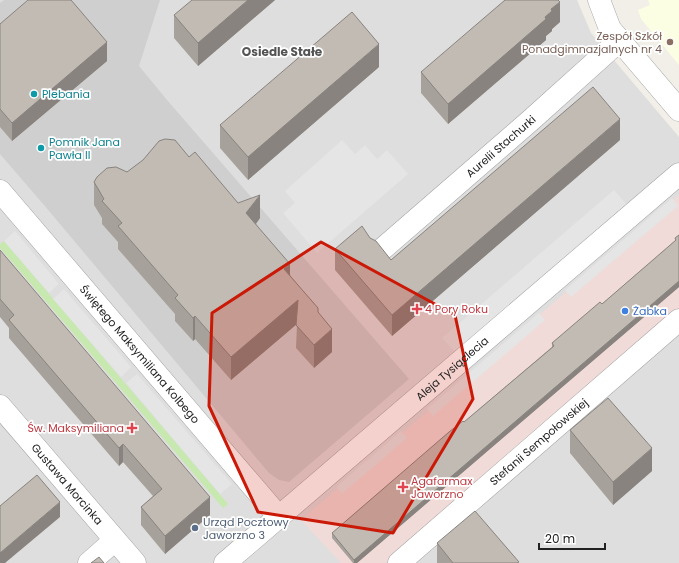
<svg xmlns="http://www.w3.org/2000/svg" width="679" height="563" viewBox="0 0 679 563" font-family="Poppins,sans-serif">
	<style>
		.residential { fill: #dfdede }
		.commercial { fill: #f1dbd8 }
		.education { fill: #fcfee4 }
		.religious { fill: #cfcfcf }
		.grass { fill: #c7e9b0 }
		.parking { fill: #e5e5e5 }
		.lines { fill: none; stroke-linecap: round; stroke-linejoin: round }
		.minor-casing { stroke: #a5a5a5; stroke-width: 23 }
		.tertiary-casing { stroke: #a5a5a5; stroke-width: 23 }
		.minor { stroke: #fff; stroke-width: 22 }
		.tertiary { stroke: #fff; stroke-width: 22 }
		.wall { fill: #a7a19b }
		.shaded-wall { fill: #88837e }
		.building { fill: #c2bbb4; stroke: #88837e }
		.marked { fill: #cb1907; fill-opacity: 0.2; stroke: #cb1907; stroke-width: 3; stroke-linejoin: round }
		.education-dot { fill: #8d6e63; stroke: #fff; stroke-width: 1.5 }
		.culture-dot { fill: #0f9aa8; stroke: #fff; stroke-width: 1.5 }
		.health-dot { fill: #e0444e; stroke: #fff; stroke-width: 1.5 }
		.shop-dot { fill: #3f7fe0; stroke: #fff; stroke-width: 1.5 }
		.service-dot { fill: #5c6f8a; stroke: #fff; stroke-width: 1.5 }
		.labels { text-anchor: middle; dominant-baseline: central; stroke-width: 3.5; stroke-linejoin: round; paint-order: stroke }
		.education-label { font-size: 11px; fill: #785e54; stroke: #fff; text-anchor: end }
		.culture-label { font-size: 11px; fill: #0d838f; stroke: #fff; text-anchor: start }
		.street-label { font-size: 11px; fill: #212121; stroke: #fff }
		.health-label { font-size: 11px; fill: #be3a42; stroke: #fff; text-anchor: start }
		.shop-label { font-size: 11px; fill: #366cbe; stroke: #fff; text-anchor: start }
		.service-label { font-size: 11px; fill: #4e5e75; stroke: #fff; text-anchor: start }
		.neighbourhood-label { font-size: 12px; font-weight: bold; fill: #545454; stroke: #fff }
	</style>
	<rect width="100%" height="100%" fill="#f1efe8"/>
	<polygon class="residential" points="0,0 577,0 591,33 679,137 679,563 0,563"/>
	<polygon class="commercial" points="679,195 679,312 385,563 341,563 301,520"/>
	<polygon class="education" points="648,0 679,0 679,65 641,19 638,10 650,5"/>
	<polygon class="religious" points="4,0 160,0 139,66 167,100 409,379 289,482 279,480 269,473 44,205 0,154 0,3"/>
	<polygon class="grass" points="4,241 228,504 223,508 0,248 0,244"/>
	<g class="parking">
		<polygon points="342,140 355,154 365,145 377,159 387,150 408,174 317,253 283,213 295,203 285,191"/>
		<polygon points="614,190 627,205 456,353 442,338"/>
		<polygon points="672,198 678,206 571,297 565,290"/>
		<polygon points="15,231 59,284 49,293 4,241"/>
		<polygon points="64,289 131,367 121,377 53,299"/>
		<polygon points="539,313 545,320 433,416 427,409"/>
		<polygon points="137,374 232,484 220,494 126,383"/>
		<polygon points="401,431 407,438 342,494 336,487"/>
	</g>
	<g class="lines">
		<defs>
			<g id="minor">
				<path id="s1" d="M0,191l279,326"/>
				<path id="s2" d="M380,251l151,-131 89,-80"/>
				<path id="s3" d="M0,406l135,157"/>
				<polyline points="89,563 115,540"/>
				<path id="s4" d="M225,563l454,-389"/>
				<path id="s5" d="M399,563l280,-243"/>
			</g>
			<polyline id="tertiary" points="599,0 610,29 679,110"/>
		</defs>
		<use href="#minor" class="minor-casing"/>
		<use href="#tertiary" class="tertiary-casing"/>
		<use href="#minor" class="minor"/>
		<use href="#tertiary" class="tertiary"/>
	</g>
	<g class="wall">
		<polygon points="275,0 198,66 174,38 174,15"/>
		<polygon points="560,22 552,29 552,31 546,36 546,40 448,124 421,93 421,72"/>
		<polygon points="0,24 107,61 12,141 0,127"/>
		<polygon points="379,67 248,180 220,148 220,125"/>
		<polygon points="620,140 392,336 335,270 335,249 370,238 391,260"/>
		<polygon points="189,157 238,203 260,218 256,224 290,275 318,312 332,352 314,368 296,348 297,324 231,380 195,339 193,341 175,321 175,314 118,249 118,242 102,224 102,218 94,205 94,182 127,172"/>
		<polygon points="679,235 679,287 357,563 353,563 332,538 332,533 464,422 552,347 552,343 602,304 675,241 675,238"/>
		<polygon points="0,250 210,515 165,554 141,525 141,507 153,496 123,462 119,466 9,338 9,328 0,317"/>
		<polygon points="570,430 652,471 613,505 570,453"/>
		<polygon points="437,543 519,563 437,563"/>
	</g>
	<g class="shaded-wall">
		<polygon points="248,0 275,0 198,66 198,43"/>
		<polygon points="560,2 560,22 552,29 552,31 546,36 546,40 448,124 448,104 545,17 551,9"/>
		<polygon points="107,42 107,61 12,141 12,123"/>
		<polygon points="379,44 379,67 248,180 248,157"/>
		<polygon points="620,119 620,140 392,336 392,315"/>
		<polygon points="260,195 260,218 246,237 246,213"/>
		<polygon points="290,264 290,287 284,269"/>
		<polygon points="679,281 679,287 357,563 354,563 354,560"/>
		<polygon points="298,300 298,323 231,380 231,357"/>
		<polygon points="195,316 195,339 193,341 193,318"/>
		<polygon points="332,329 332,352 314,368 314,345"/>
		<polygon points="123,444 123,462 119,466 119,448"/>
		<polygon points="652,448 652,471 613,505 613,482"/>
		<polygon points="210,497 210,515 165,554 165,536"/>
		<polygon points="60,502 60,517 5,563 0,563 0,553"/>
	</g>
	<g class="building">
		<polygon points="28,0 71,0 107,42 12,123 0,109 0,24"/>
		<polygon points="192,0 248,0 198,43 174,15"/>
		<polygon points="505,0 558,0 560,2 551,9 552,11 545,17 546,19 448,104 421,72"/>
		<polygon points="352,12 379,44 248,157 220,125"/>
		<polygon points="593,87 620,119 392,315 335,249 362,226 370,238 376,241 391,260"/>
		<polygon points="165,139 175,140 189,157 195,152 238,203 260,195 246,213 290,264 284,269 318,308 318,312 332,329 314,345 296,325 298,300 231,357 195,316 193,318 175,298 178,295 118,226 122,223 102,201 104,199 94,182 97,177 107,168 116,167 127,172 143,160 159,141"/>
		<polygon points="679,235 679,281 354,560 332,533 449,432 463,421 464,422 554,346 552,343 600,302 602,304 676,240 675,238"/>
		<polygon points="0,250 210,497 165,536 141,507 162,489 123,444 119,448 9,320 14,315 0,299"/>
		<polygon points="608,398 652,448 613,482 570,430"/>
		<polygon points="37,475 60,502 0,553 0,506"/>
		<polygon points="475,511 519,562 517,563 453,563 437,543"/>
		<polygon points="99,557 104,563 91,563"/>
	</g>
	<path class="marked" d="M321,242l134,73 18,84 -80,134 -135,-21 -49,-106 3,-93z"/>
	<circle class="education-dot" cx="670" cy="42" r="4"/>
	<g class="culture-dot">
		<circle cx="34" cy="94" r="4"/>
		<circle cx="41" cy="148" r="4"/>
	</g>
	<g class="health-dot">
		<path d="M415 303h4v4h4v4h-4v4h-4v-4h-4v-4h4z"/>
		<path d="M130 422h4v4h4v4h-4v4h-4v-4h-4v-4h4z"/>
		<path d="M401 481h4v4h4v4h-4v4h-4v-4h-4v-4h4z"/>
	</g>
	<circle class="shop-dot" cx="625" cy="311" r="4"/>
	<circle class="service-dot" cx="195" cy="528" r="4"/>
	<g class="labels">
		<g class="education-label">
			<text x="662" y="36">Zespół Szkół<tspan x="662" dy="13">Ponadgimnazjalnych nr 4</tspan></text>
		</g>
		<g class="culture-label">
			<text x="42" y="94">Plebania</text>
			<text x="49" y="142">Pomnik Jana<tspan x="49" dy="13">Pawła II</tspan></text>
		</g>
		<g class="street-label">
			<text stroke="none"><textPath href="#s2" startOffset="160">Aurelii Stachurki</textPath></text>
			<text stroke="none"><textPath href="#s1" startOffset="215">Świętego Maksymiliana Kolbego</textPath></text>
			<text stroke="none"><textPath href="#s4" startOffset="299">Aleja Tysiąclecia</textPath></text>
			<text stroke="none"><textPath href="#s5" startOffset="185">Stefanii Sempołowskiej</textPath></text>
			<text stroke="none"><textPath href="#s3" startOffset="103">Gustawa Morcinka</textPath></text>
		</g>
		<g class="health-label">
			<text x="425" y="309">4 Pory Roku</text>
			<text x="124" y="428" text-anchor="end">Św. Maksymiliana</text>
			<text x="411" y="481">Agafarmax<tspan x="411" dy="13">Jaworzno</tspan></text>
		</g>
		<g class="shop-label">
			<text x="633" y="311">Żabka</text>
		</g>
		<g class="service-label">
			<text x="203" y="522">Urząd Pocztowy<tspan x="203" dy="13">Jaworzno 3</tspan></text>
		</g>
		<g class="neighbourhood-label">
			<text x="282" y="51">Osiedle Stałe</text>
		</g>
	</g>
	<path d="M539 543v6h66v-6" fill="none" stroke="#212121" stroke-width="2"/>
	<text x="545" y="543" font-size="12" fill="#212121" stroke="#ffffff" stroke-width="3" paint-order="stroke">20 m</text>
</svg>
